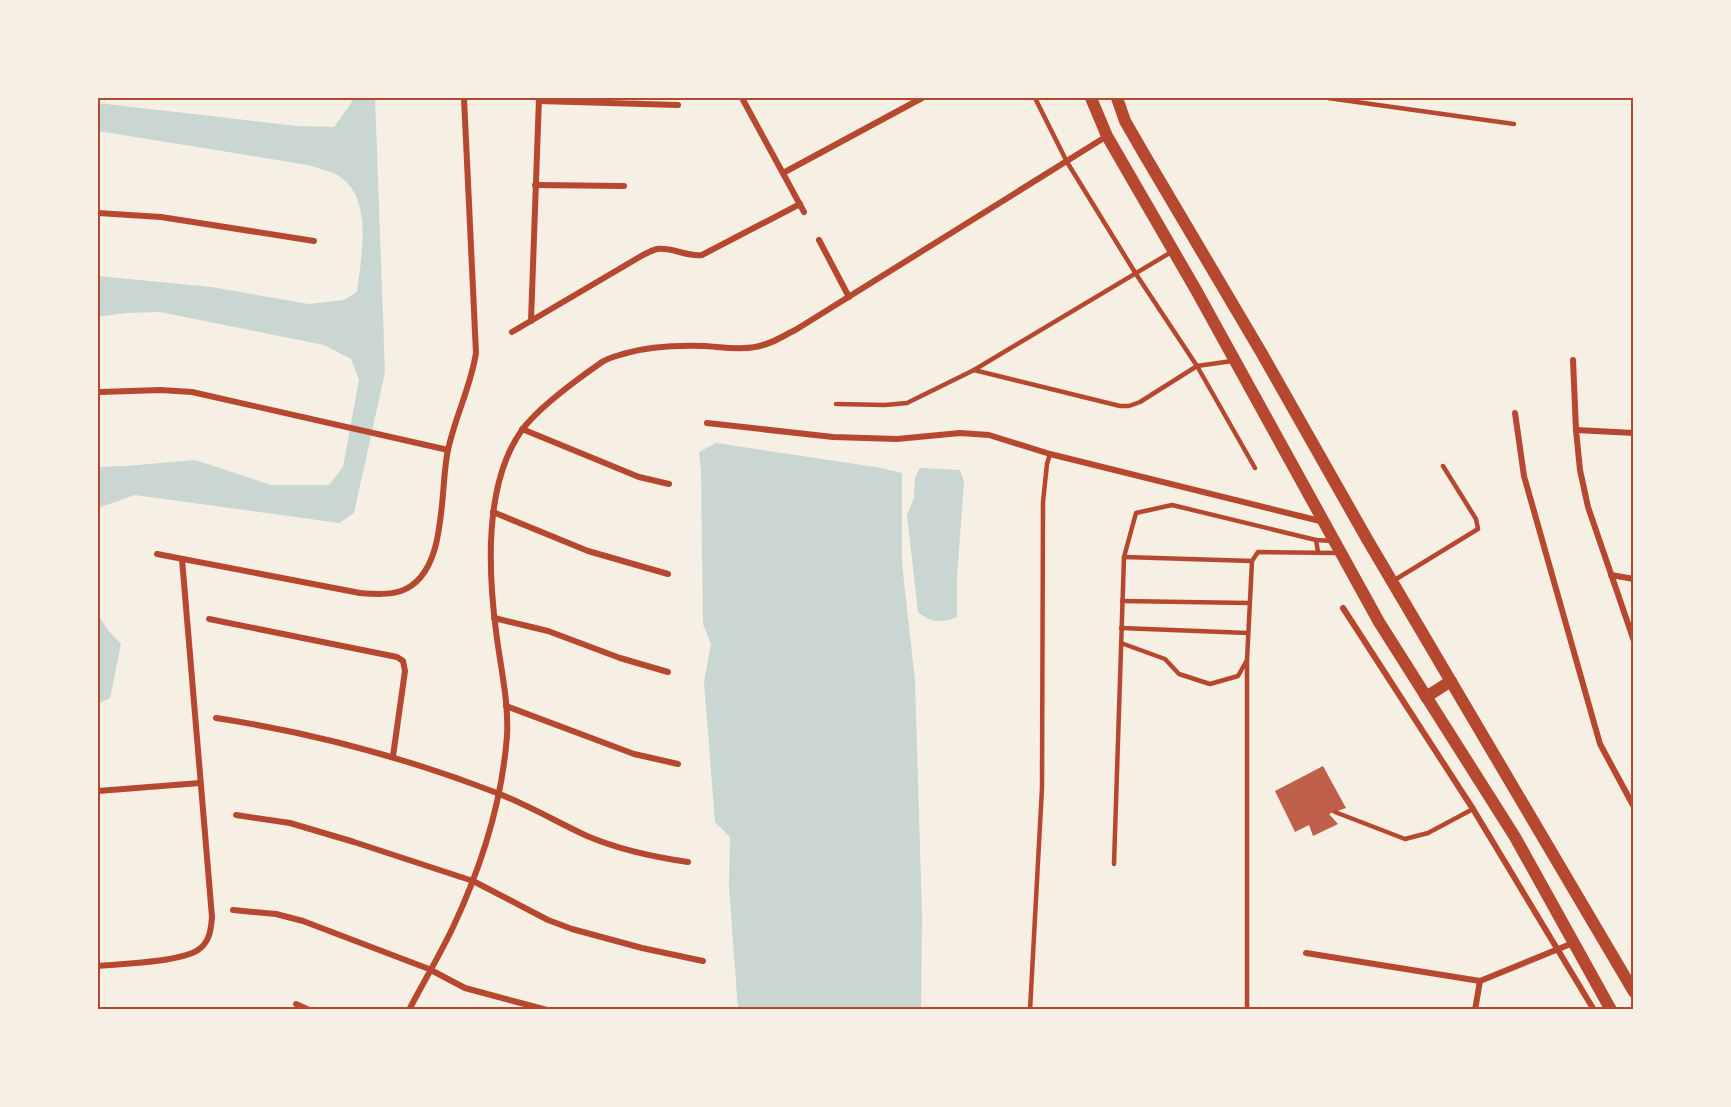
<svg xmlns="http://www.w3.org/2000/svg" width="1731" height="1107" viewBox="0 0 1731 1107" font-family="'Nunito Sans',sans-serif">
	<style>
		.water { fill: #c9d6d2 }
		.building { fill: #bf614a }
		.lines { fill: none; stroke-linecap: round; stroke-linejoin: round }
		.service { stroke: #b5482f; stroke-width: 4.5 }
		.minor { stroke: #b5482f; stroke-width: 6 }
		.secondary { stroke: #b5482f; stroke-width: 12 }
		.neatline { fill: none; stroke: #b5482f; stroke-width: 2 }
	</style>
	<rect width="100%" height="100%" fill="#f6efe4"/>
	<g class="water">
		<path d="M352,98h23l10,274 -31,141 -15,10 -204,-28 -37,13v-41l28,-1 69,-6 76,25h58l14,-18 16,-87 -8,-21 -27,-14 -164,-33 -35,1 -27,4v-41l113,11 98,17 35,-4 13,-8c4,-35 17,-93 -18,-116 -8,-5 -22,-8 -31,-11l-210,-34v-28l198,23 38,1 18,-25z"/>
		<polygon points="716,443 882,468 902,473 902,563 915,681 922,916 921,1009 738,1009 729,886 730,837 715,822 704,682 711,644 703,624 701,472 699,452"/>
		<path d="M920,468l40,2 4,12 -7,95v40c-16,6 -26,6 -39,-5l-11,-97 7,-17 1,-20z"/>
		<polygon points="98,615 108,630 121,644 110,698 98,704 98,678 100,674 98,659"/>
	</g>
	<polygon class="building" points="1323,766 1346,808 1329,814 1338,824 1313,836 1309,825 1295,832 1275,791"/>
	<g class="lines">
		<g class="service">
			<polyline points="1035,98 1067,162 1136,274 1197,366 1255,468"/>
			<polyline points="1328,98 1514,124"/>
			<polyline points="974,370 1120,406 1129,406 1140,402 1197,366 1232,361"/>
			<polyline points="836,404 885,405 907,403 974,370 1173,251"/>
			<polyline points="1316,540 1332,541"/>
			<polyline points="1124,557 1252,561"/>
			<polyline points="1393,581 1478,529 1476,519 1443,466"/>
			<polyline points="1122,601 1249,603"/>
			<polyline points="1121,628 1248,633"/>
			<polyline points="1121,643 1165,659 1179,674 1210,684 1238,676 1247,660"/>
			<polyline points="1335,812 1405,839 1428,833 1473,809"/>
			<polyline points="1114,864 1124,557 1136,513 1172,505 1316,540 1318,552"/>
			<polyline points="1030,1010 1042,788 1043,502 1047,464 1050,454"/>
			<polyline points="1247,1010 1247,660 1252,561 1258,552 1339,553"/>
		</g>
		<g class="minor">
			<polyline points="742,98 804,212"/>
			<polyline points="539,101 678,105"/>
			<polyline points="783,173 922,98"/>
			<polyline points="535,185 624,186"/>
			<polyline points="98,213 161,217 314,241"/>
			<polyline points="819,240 849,297"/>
			<polyline points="531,321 539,98"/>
			<path d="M512,332l131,-77c4,-2 10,-5 14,-6 16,-2 29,8 45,6l98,-51"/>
			<polyline points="1573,360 1576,430 1580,470 1588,507 1634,641"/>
			<polyline points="101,392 160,390 192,392 448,450"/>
			<polyline points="1515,413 1524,476 1600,744 1634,807"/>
			<polyline points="707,423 833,437 897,439 960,433 989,435 1050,454 1324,522"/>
			<polyline points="522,429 639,477 669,484"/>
			<polyline points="1576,430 1634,433"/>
			<polyline points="493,512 588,551 668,574"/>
			<path d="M157,554l203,39c14,1 29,2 41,-2 48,-17 38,-101 47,-141 7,-33 23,-64 28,-97l-12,-255"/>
			<polyline points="1611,575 1634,579"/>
			<polyline points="1343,608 1473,809 1594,1010"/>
			<polyline points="494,618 548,631 620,658 668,672"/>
			<polyline points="209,619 397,657 403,661 405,671 393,756"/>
			<polyline points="506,706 634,754 678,764"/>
			<path d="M216,718c99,15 188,39 281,75 31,12 60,29 90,43 33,14 66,21 101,26"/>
			<polyline points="98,791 200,783"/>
			<polyline points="236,815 290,823 354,842 473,881 548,920 572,929 642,948 703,961"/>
			<polyline points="233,910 276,914 303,921 429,969 465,988 547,1010"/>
			<polyline points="1306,953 1480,981 1573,943"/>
			<path d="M98,966c23,-2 82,-4 100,-16 12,-8 13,-21 14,-33l-30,-358"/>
			<polyline points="296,1004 309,1010"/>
			<path d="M409,1010c15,-29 32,-57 45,-85 28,-60 48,-124 53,-189 2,-35 -7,-71 -11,-105 -8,-62 -12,-148 26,-201 16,-22 57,-52 80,-68 6,-4 14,-6 21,-8 27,-8 53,-9 82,-8 16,1 34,4 50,1 15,-2 28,-11 42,-18l310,-193"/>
			<polyline points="1475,1010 1480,981"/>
		</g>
		<g class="secondary">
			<polyline points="1091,98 1107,136 1196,290 1379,622 1515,837 1611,1010"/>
			<polyline points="1117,98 1125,121 1144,154 1261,352 1367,539 1634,992"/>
			<polyline points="1426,697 1451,681"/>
		</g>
	</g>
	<rect width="1731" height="1107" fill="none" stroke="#f6efe4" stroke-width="198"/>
	<rect x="99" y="99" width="1533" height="909" class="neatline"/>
</svg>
